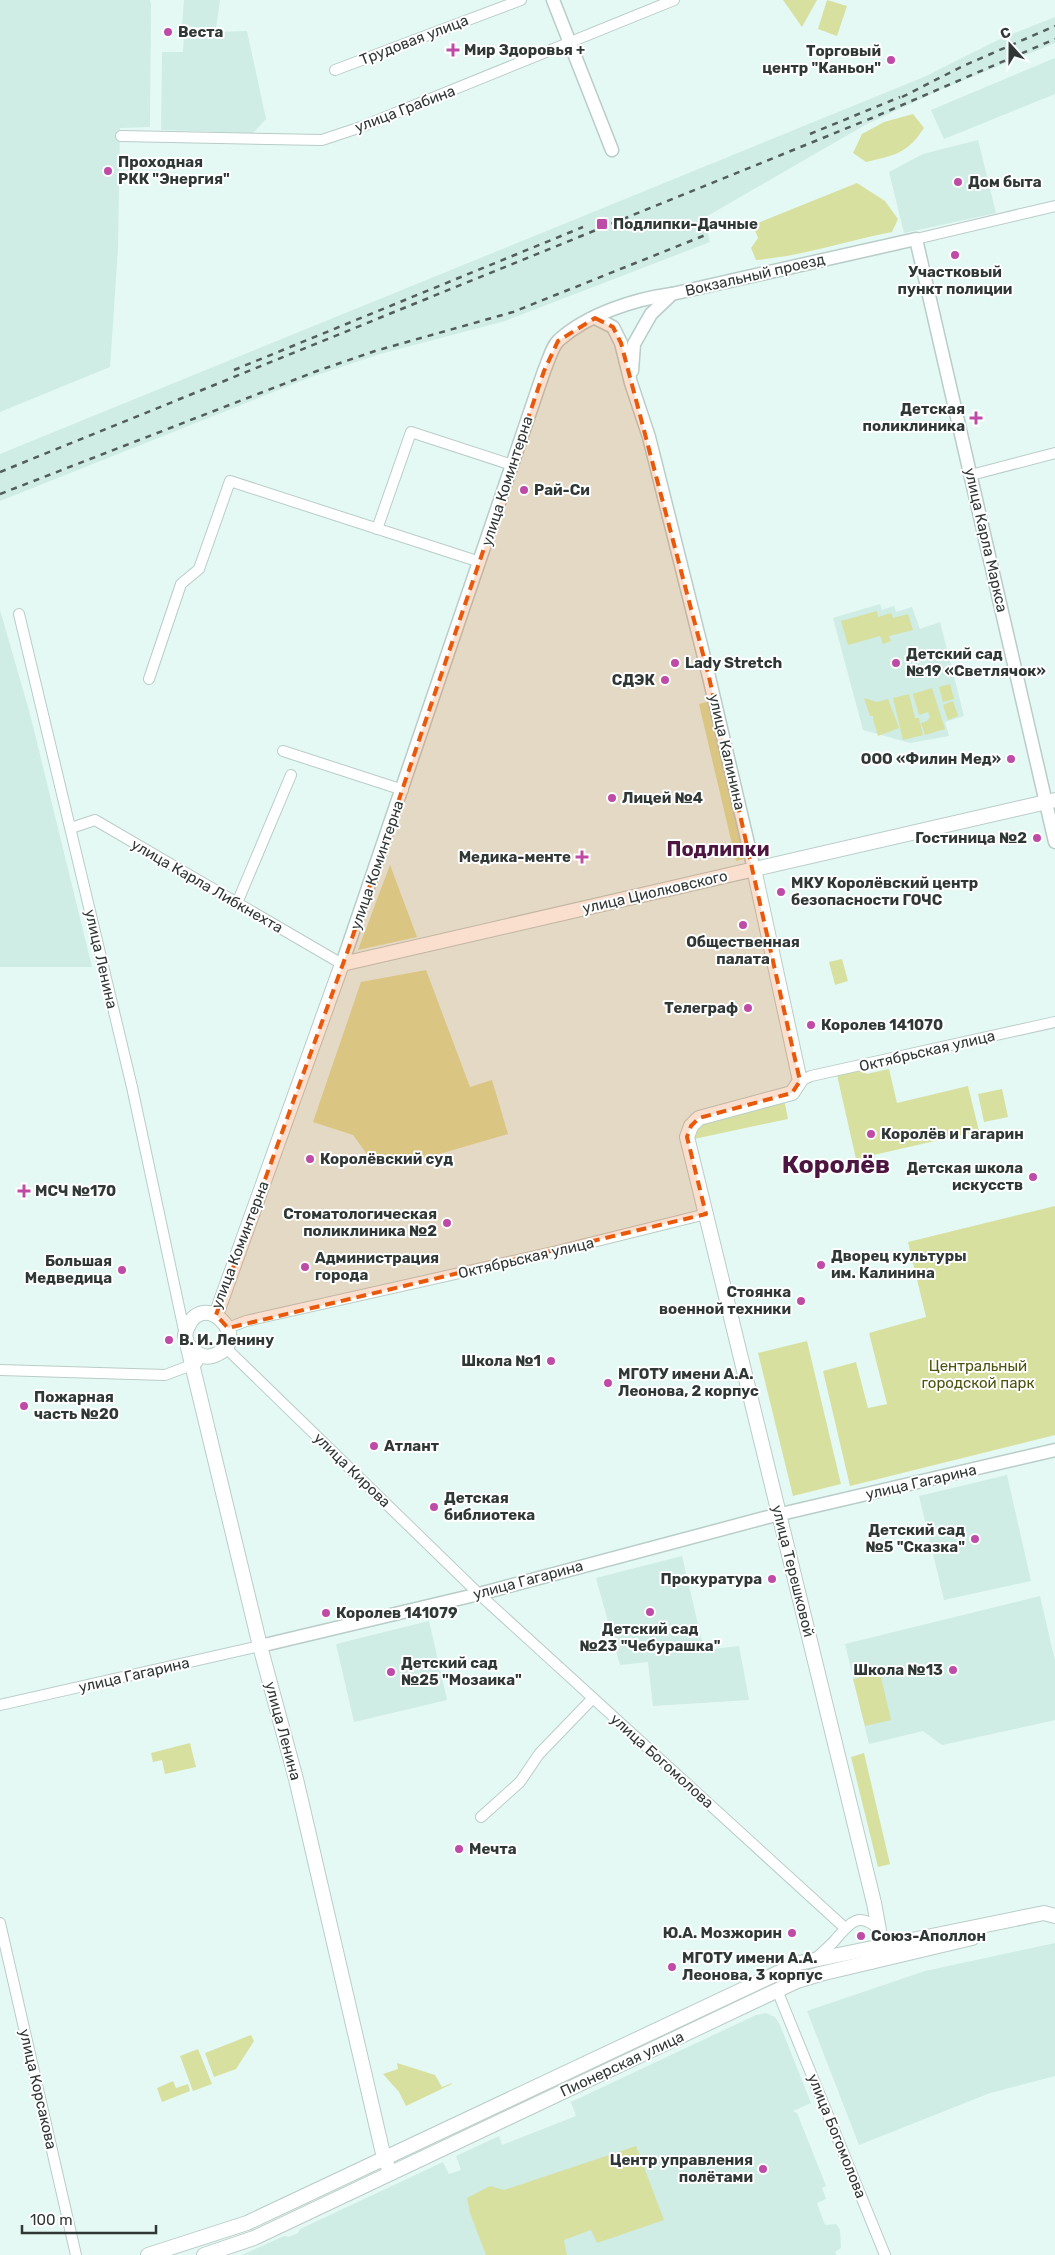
<svg xmlns="http://www.w3.org/2000/svg" width="1055" height="2255" viewBox="0 0 1055 2255" font-family="Rubik,sans-serif">
	<style>
		.built { fill: #cfece5 }
		.green { fill: #d8e0a0 }
		.lines { fill: none; stroke-linecap: round; stroke-linejoin: round }
		.minor-casing { stroke: #b9cdc8; stroke-width: 12 }
		.tertiary-casing { stroke: #b9cdc8; stroke-width: 15 }
		.secondary-casing { stroke: #b9cdc8; stroke-width: 16 }
		.minor { stroke: #fff; stroke-width: 10 }
		.tertiary { stroke: #fff; stroke-width: 12 }
		.secondary { stroke: #fff; stroke-width: 14 }
		.rail { stroke: #535d5b; stroke-width: 2.5; stroke-dasharray: 6 6; stroke-linecap: butt }
		.marked { fill: #e8590c; fill-opacity: 0.2; stroke: #e8590c; stroke-width: 4; stroke-dasharray: 10 6; stroke-linejoin: round }
		.poi-dot { fill: #be4ca7; stroke: #fff; stroke-width: 2 }
		.labels { text-anchor: middle; dominant-baseline: central; stroke-width: 4; stroke-linejoin: round; paint-order: stroke }
		.poi-label { font-size: 15px; font-weight: bold; fill: #303836; stroke: #fff; text-anchor: start }
		.street-label { font-size: 15px; fill: #303836; stroke: #fff }
		.park-label { font-size: 15px; fill: #4e530e; stroke: #fff }
		.district-label { font-size: 20px; font-weight: bold; fill: #4c1641; stroke: #fff }
		.town-label { font-size: 25px; font-weight: bold; fill: #4c1641; stroke: #fff }
	</style>
	<rect width="100%" height="100%" fill="#e4f9f3"/>
	<g class="built">
		<polygon points="0,0 150,0 151,5 150,127 120,128 118,248 110,367 0,412"/>
		<polygon points="184,0 220,0 216,29 182,26"/>
		<polygon points="1055,17 1055,43 940,90 865,125 704,218 710,242 505,321 380,354 311,377 0,501 0,454 924,77 1002,38"/>
		<polygon points="247,31 266,119 253,133 161,130 162,52 183,52 184,33"/>
		<polygon points="1055,58 1055,94 944,139 931,110"/>
		<polygon points="978,140 996,213 904,233 889,172 923,154"/>
		<polygon points="880,604 882,610 894,606 896,612 912,607 920,629 940,622 964,716 945,722 949,736 910,743 863,730 833,618"/>
		<polygon points="0,610 30,714 92,967 0,967"/>
		<polygon points="1007,1475 1031,1581 944,1600 919,1496"/>
		<polygon points="682,1556 704,1650 739,1646 749,1700 653,1706 648,1662 620,1665 596,1578"/>
		<polygon points="1040,1596 1055,1661 1055,1720 942,1745 923,1731 869,1744 845,1644"/>
		<polygon points="429,1621 447,1700 354,1722 336,1644"/>
		<polygon points="1055,1943 1055,2076 990,2093 859,2145 807,2011 925,1971"/>
		<polygon points="766,2013 775,2017 780,2025 811,2103 793,2111 797,2113 826,2186 822,2188 826,2199 817,2203 825,2225 836,2224 840,2230 841,2248 835,2252 836,2255 242,2255 284,2236 289,2237 298,2233 300,2229 443,2162 449,2174 461,2170 456,2156 499,2136 502,2145 576,2116 571,2102 756,2015"/>
	</g>
	<g class="green">
		<polygon points="783,0 817,0 802,27"/>
		<polygon points="827,0 847,6 837,36 818,29"/>
		<path d="M913,114l11,14c-17,26 -29,27 -58,34l-13,-9 9,-19 22,-12z"/>
		<path d="M857,183l28,18 13,18 -6,13c-46,9 -89,24 -136,28l-5,-12 7,-10 -5,-13z"/>
		<polygon points="877,611 878,617 891,613 893,618 908,614 913,630 889,636 891,641 883,644 880,636 848,645 841,621"/>
		<polygon points="950,684 954,699 943,702 939,687"/>
		<polygon points="932,688 945,729 925,735 921,723 927,721 930,717 928,712 919,715 913,694"/>
		<polygon points="909,694 915,718 919,718 923,735 903,740 893,698"/>
		<polygon points="864,698 877,702 888,699 899,728 878,736 873,719 873,716 870,716"/>
		<polygon points="711,701 748,858 736,861 699,704"/>
		<polygon points="953,701 958,716 948,720 943,705"/>
		<polygon points="390,865 417,937 358,950"/>
		<polygon points="842,959 848,981 835,985 829,962"/>
		<polygon points="426,970 470,1087 492,1080 508,1134 405,1164 369,1157 353,1135 313,1122 361,982"/>
		<polygon points="865,1068 866,1074 889,1069 897,1103 968,1086 979,1131 856,1159 837,1075"/>
		<polygon points="1002,1089 1008,1117 984,1122 978,1094"/>
		<polygon points="784,1099 788,1119 694,1139 693,1132 696,1125"/>
		<polygon points="1055,1206 1055,1435 850,1486 823,1371 856,1362 868,1408 887,1404 869,1333 926,1317 908,1242"/>
		<polygon points="807,1341 841,1484 793,1496 758,1353"/>
		<polygon points="880,1673 891,1720 865,1726 853,1679"/>
		<polygon points="190,1743 196,1767 165,1774 162,1760 153,1762 151,1753"/>
		<polygon points="864,1753 890,1864 878,1867 851,1757"/>
		<polygon points="251,2035 254,2041 236,2069 214,2077 205,2053"/>
		<polygon points="198,2049 212,2084 193,2091 180,2056"/>
		<polygon points="397,2063 435,2075 442,2087 452,2083 452,2084 406,2106 399,2092 383,2074 398,2069"/>
		<polygon points="173,2081 176,2088 188,2084 190,2091 162,2102 157,2088"/>
		<polygon points="636,2146 664,2220 597,2243 591,2230 564,2240 567,2255 486,2255 470,2213 467,2198 490,2186 504,2190"/>
	</g>
	<g class="lines">
		<defs>
			<g id="minor">
				<polyline points="335,70 521,0"/>
				<polyline points="121,136 322,140 361,127 674,0"/>
				<polyline points="916,239 1055,206"/>
				<polyline points="971,475 1055,453"/>
				<polyline points="377,529 411,432 512,465"/>
				<polyline points="19,614 132,1087 185,1335"/>
				<polyline points="149,679 181,584 199,569 230,481 480,562"/>
				<polyline points="283,751 403,790"/>
				<polyline points="71,828 95,820 342,964"/>
				<polyline points="237,903 291,775"/>
				<polyline points="800,1081 811,1076 1055,1022"/>
				<polyline points="228,1328 246,1321 553,1252 706,1214"/>
				<polyline points="225,1347 479,1594 845,1928"/>
				<polyline points="0,1370 165,1375 197,1363"/>
				<polyline points="0,1705 260,1646"/>
				<polyline points="481,1817 520,1782 539,1754 593,1698"/>
				<polyline points="0,1923 76,2255"/>
				<path d="M816,1958c7,-6 14,-12 20,-19 14,-16 23,-28 42,-10"/>
				<polyline points="777,1990 885,2255"/>
			</g>
			<g id="tertiary">
				<polyline points="553,0 612,150"/>
				<polyline points="595,318 613,327 621,343 631,383 649,437 709,677 754,869"/>
				<polyline points="632,371 634,344 651,314 672,294"/>
				<path d="M342,964l202,-593c4,-9 8,-25 15,-31 29,-26 76,-41 113,-46l244,-55 139,603"/>
				<polyline points="260,1646 479,1594 768,1517 1055,1450"/>
			</g>
			<g id="secondary">
				<polyline points="754,869 800,1081 792,1093 699,1118 691,1126 687,1137 874,1903 881,1941 871,1962"/>
				<polyline points="216,1315 342,964 1055,800"/>
				<path d="M188,1345c8,8 15,15 27,10 41,-16 -17,-73 -30,-20l75,311 36,133 88,379 7,15"/>
				<polyline points="148,2255 247,2223 799,1963 1044,1913 1055,1916"/>
				<polyline points="204,2255 254,2238 797,1981 820,1974 972,1938"/>
			</g>
		</defs>
		<use href="#minor" class="minor-casing"/>
		<use href="#tertiary" class="tertiary-casing"/>
		<use href="#secondary" class="secondary-casing"/>
		<use href="#minor" class="minor"/>
		<use href="#tertiary" class="tertiary"/>
		<use href="#secondary" class="secondary"/>
		<g class="rail">
			<polyline points="902,97 963,66 1055,26"/>
			<polyline points="810,134 900,97"/>
			<polyline points="234,370 583,227"/>
			<polyline points="0,472 872,118 1055,39"/>
			<polyline points="0,494 317,371 375,351 513,312 708,234"/>
		</g>
	</g>
	<path class="marked" d="M595,318l18,9 8,16 88,334 91,404 -8,12 -93,25 -8,8 -4,11 19,77 -478,114 -12,-13 132,-365 196,-579 14,-30z"/>
	<g class="poi-dot">
		<circle cx="168" cy="32" r="5"/>
		<path d="M450.5 42.5h5v5h5v5h-5v5h-5v-5h-5v-5h5z"/>
		<circle cx="891" cy="60" r="5"/>
		<circle cx="108" cy="171" r="5"/>
		<circle cx="958" cy="182" r="5"/>
		<rect x="596" y="218" width="12" height="12" rx="2.5"/>
		<circle cx="955" cy="255" r="5"/>
		<path d="M973.5 410.5h5v5h5v5h-5v5h-5v-5h-5v-5h5z"/>
		<circle cx="524" cy="490" r="5"/>
		<circle cx="675" cy="663" r="5"/>
		<circle cx="896" cy="663" r="5"/>
		<circle cx="665" cy="680" r="5"/>
		<circle cx="1011" cy="759" r="5"/>
		<circle cx="612" cy="798" r="5"/>
		<circle cx="1037" cy="838" r="5"/>
		<path d="M579.5 849.5h5v5h5v5h-5v5h-5v-5h-5v-5h5z"/>
		<circle cx="781" cy="892" r="5"/>
		<circle cx="743" cy="925" r="5"/>
		<circle cx="748" cy="1008" r="5"/>
		<circle cx="811" cy="1025" r="5"/>
		<circle cx="871" cy="1134" r="5"/>
		<circle cx="310" cy="1159" r="5"/>
		<circle cx="1033" cy="1177" r="5"/>
		<path d="M21.5 1183.5h5v5h5v5h-5v5h-5v-5h-5v-5h5z"/>
		<circle cx="447" cy="1223" r="5"/>
		<circle cx="821" cy="1265" r="5"/>
		<circle cx="305" cy="1267" r="5"/>
		<circle cx="122" cy="1270" r="5"/>
		<circle cx="801" cy="1301" r="5"/>
		<circle cx="169" cy="1340" r="5"/>
		<circle cx="551" cy="1361" r="5"/>
		<circle cx="608" cy="1383" r="5"/>
		<circle cx="24" cy="1406" r="5"/>
		<circle cx="374" cy="1446" r="5"/>
		<circle cx="434" cy="1507" r="5"/>
		<circle cx="975" cy="1539" r="5"/>
		<circle cx="772" cy="1579" r="5"/>
		<circle cx="650" cy="1612" r="5"/>
		<circle cx="326" cy="1613" r="5"/>
		<circle cx="953" cy="1670" r="5"/>
		<circle cx="391" cy="1672" r="5"/>
		<circle cx="459" cy="1849" r="5"/>
		<circle cx="792" cy="1933" r="5"/>
		<circle cx="861" cy="1936" r="5"/>
		<circle cx="672" cy="1967" r="5"/>
		<circle cx="763" cy="2169" r="5"/>
	</g>
	<g class="labels">
		<g class="poi-label">
			<text x="178" y="32">Веста</text>
			<text x="464" y="50">Мир Здоровья +</text>
			<text x="881" y="51" text-anchor="end">Торговый<tspan x="881" dy="17">центр "Каньон"</tspan></text>
			<text x="118" y="162">Проходная<tspan x="118" dy="17">РКК "Энергия"</tspan></text>
			<text x="968" y="182">Дом быта</text>
			<text x="613" y="224">Подлипки-Дачные</text>
			<text x="955" y="272" text-anchor="middle">Участковый<tspan x="955" dy="17">пункт полиции</tspan></text>
			<text x="965" y="409" text-anchor="end">Детская<tspan x="965" dy="17">поликлиника</tspan></text>
			<text x="534" y="490">Рай-Си</text>
			<text x="906" y="654">Детский сад<tspan x="906" dy="17">№19 «Светлячок»</tspan></text>
			<text x="685" y="663">Lady Stretch</text>
			<text x="655" y="680" text-anchor="end">СДЭК</text>
			<text x="1001" y="759" text-anchor="end">ООО «Филин Мед»</text>
			<text x="622" y="798">Лицей №4</text>
			<text x="1027" y="838" text-anchor="end">Гостиница №2</text>
			<text x="571" y="857" text-anchor="end">Медика-менте</text>
			<text x="791" y="883">МКУ Королёвский центр<tspan x="791" dy="17">безопасности ГОЧС</tspan></text>
			<text x="743" y="942" text-anchor="middle">Общественная<tspan x="743" dy="17">палата</tspan></text>
			<text x="738" y="1008" text-anchor="end">Телеграф</text>
			<text x="821" y="1025">Королев 141070</text>
			<text x="881" y="1134">Королёв и Гагарин</text>
			<text x="320" y="1159">Королёвский суд</text>
			<text x="1023" y="1168" text-anchor="end">Детская школа<tspan x="1023" dy="17">искусств</tspan></text>
			<text x="35" y="1191">МСЧ №170</text>
			<text x="437" y="1214" text-anchor="end">Стоматологическая<tspan x="437" dy="17">поликлиника №2</tspan></text>
			<text x="831" y="1256">Дворец культуры<tspan x="831" dy="17">им. Калинина</tspan></text>
			<text x="315" y="1258">Администрация<tspan x="315" dy="17">города</tspan></text>
			<text x="112" y="1261" text-anchor="end">Большая<tspan x="112" dy="17">Медведица</tspan></text>
			<text x="791" y="1292" text-anchor="end">Стоянка<tspan x="791" dy="17">военной техники</tspan></text>
			<text x="179" y="1340">В. И. Ленину</text>
			<text x="541" y="1361" text-anchor="end">Школа №1</text>
			<text x="618" y="1374">МГОТУ имени А.А.<tspan x="618" dy="17">Леонова, 2 корпус</tspan></text>
			<text x="34" y="1397">Пожарная<tspan x="34" dy="17">часть №20</tspan></text>
			<text x="384" y="1446">Атлант</text>
			<text x="444" y="1498">Детская<tspan x="444" dy="17">библиотека</tspan></text>
			<text x="965" y="1530" text-anchor="end">Детский сад<tspan x="965" dy="17">№5 "Сказка"</tspan></text>
			<text x="762" y="1579" text-anchor="end">Прокуратура</text>
			<text x="336" y="1613">Королев 141079</text>
			<text x="650" y="1629" text-anchor="middle">Детский сад<tspan x="650" dy="17">№23 "Чебурашка"</tspan></text>
			<text x="401" y="1663">Детский сад<tspan x="401" dy="17">№25 "Мозаика"</tspan></text>
			<text x="943" y="1670" text-anchor="end">Школа №13</text>
			<text x="469" y="1849">Мечта</text>
			<text x="782" y="1933" text-anchor="end">Ю.А. Мозжорин</text>
			<text x="871" y="1936">Союз-Аполлон</text>
			<text x="682" y="1958">МГОТУ имени А.А.<tspan x="682" dy="17">Леонова, 3 корпус</tspan></text>
			<text x="753" y="2160" text-anchor="end">Центр управления<tspan x="753" dy="17">полётами</tspan></text>
		</g>
		<g class="street-label">
			<text transform="translate(414 40) rotate(-21)">Трудовая улица</text>
			<text transform="translate(405 109) rotate(-21)">улица Грабина</text>
			<text transform="translate(755 275) rotate(-13)">Вокзальный проезд</text>
			<text transform="translate(507 481) rotate(-72)">улица Коминтерна</text>
			<text transform="translate(986 540) rotate(77)">улица Карла Маркса</text>
			<text transform="translate(727 752) rotate(77)">улица Калинина</text>
			<text transform="translate(377 865) rotate(-71)">улица Коминтерна</text>
			<text transform="translate(207 886) rotate(30)">улица Карла Либкнехта</text>
			<text transform="translate(655 892) rotate(-13)">улица Циолковского</text>
			<text transform="translate(101 959) rotate(77)">улица Ленина</text>
			<text transform="translate(927 1051) rotate(-13)">Октябрьская улица</text>
			<text transform="translate(240 1245) rotate(-69)">улица Коминтерна</text>
			<text transform="translate(526 1258) rotate(-13)">Октябрьская улица</text>
			<text transform="translate(352 1470) rotate(44)">улица Кирова</text>
			<text transform="translate(921 1482) rotate(-13)">улица Гагарина</text>
			<text transform="translate(793 1571) rotate(76)">улица Терешковой</text>
			<text transform="translate(528 1580) rotate(-15)">улица Гагарина</text>
			<text transform="translate(134 1675) rotate(-13)">улица Гагарина</text>
			<text transform="translate(283 1731) rotate(75)">улица Ленина</text>
			<text transform="translate(662 1761) rotate(42)">улица Богомолова</text>
			<text transform="translate(622 2064) rotate(-25)">Пионерская улица</text>
			<text transform="translate(38 2089) rotate(77)">улица Корсакова</text>
			<text transform="translate(837 2136) rotate(68)">улица Богомолова</text>
		</g>
		<g class="park-label">
			<text x="978" y="1366">Центральный<tspan x="978" dy="17">городской парк</tspan></text>
		</g>
		<g class="district-label">
			<text x="718" y="849">Подлипки</text>
		</g>
		<g class="town-label">
			<text x="836" y="1164">Королёв</text>
		</g>
	</g>
	<g transform="translate(1010 45) rotate(339)" stroke="#ffffff" stroke-width="4" paint-order="stroke">
	<path d="M0-4L9 19L0 12L-9 19Z" fill="#303836"/>
	<text y="-8" font-size="14" font-weight="bold" text-anchor="middle" fill="#303836">С</text>
	</g>
	<path d="M22 2225v8h134v-8" fill="none" stroke="#303836" stroke-width="2.5"/>
	<text x="30" y="2225" font-size="15" fill="#303836" stroke="#ffffff" stroke-width="4" paint-order="stroke">100 m</text>
</svg>
